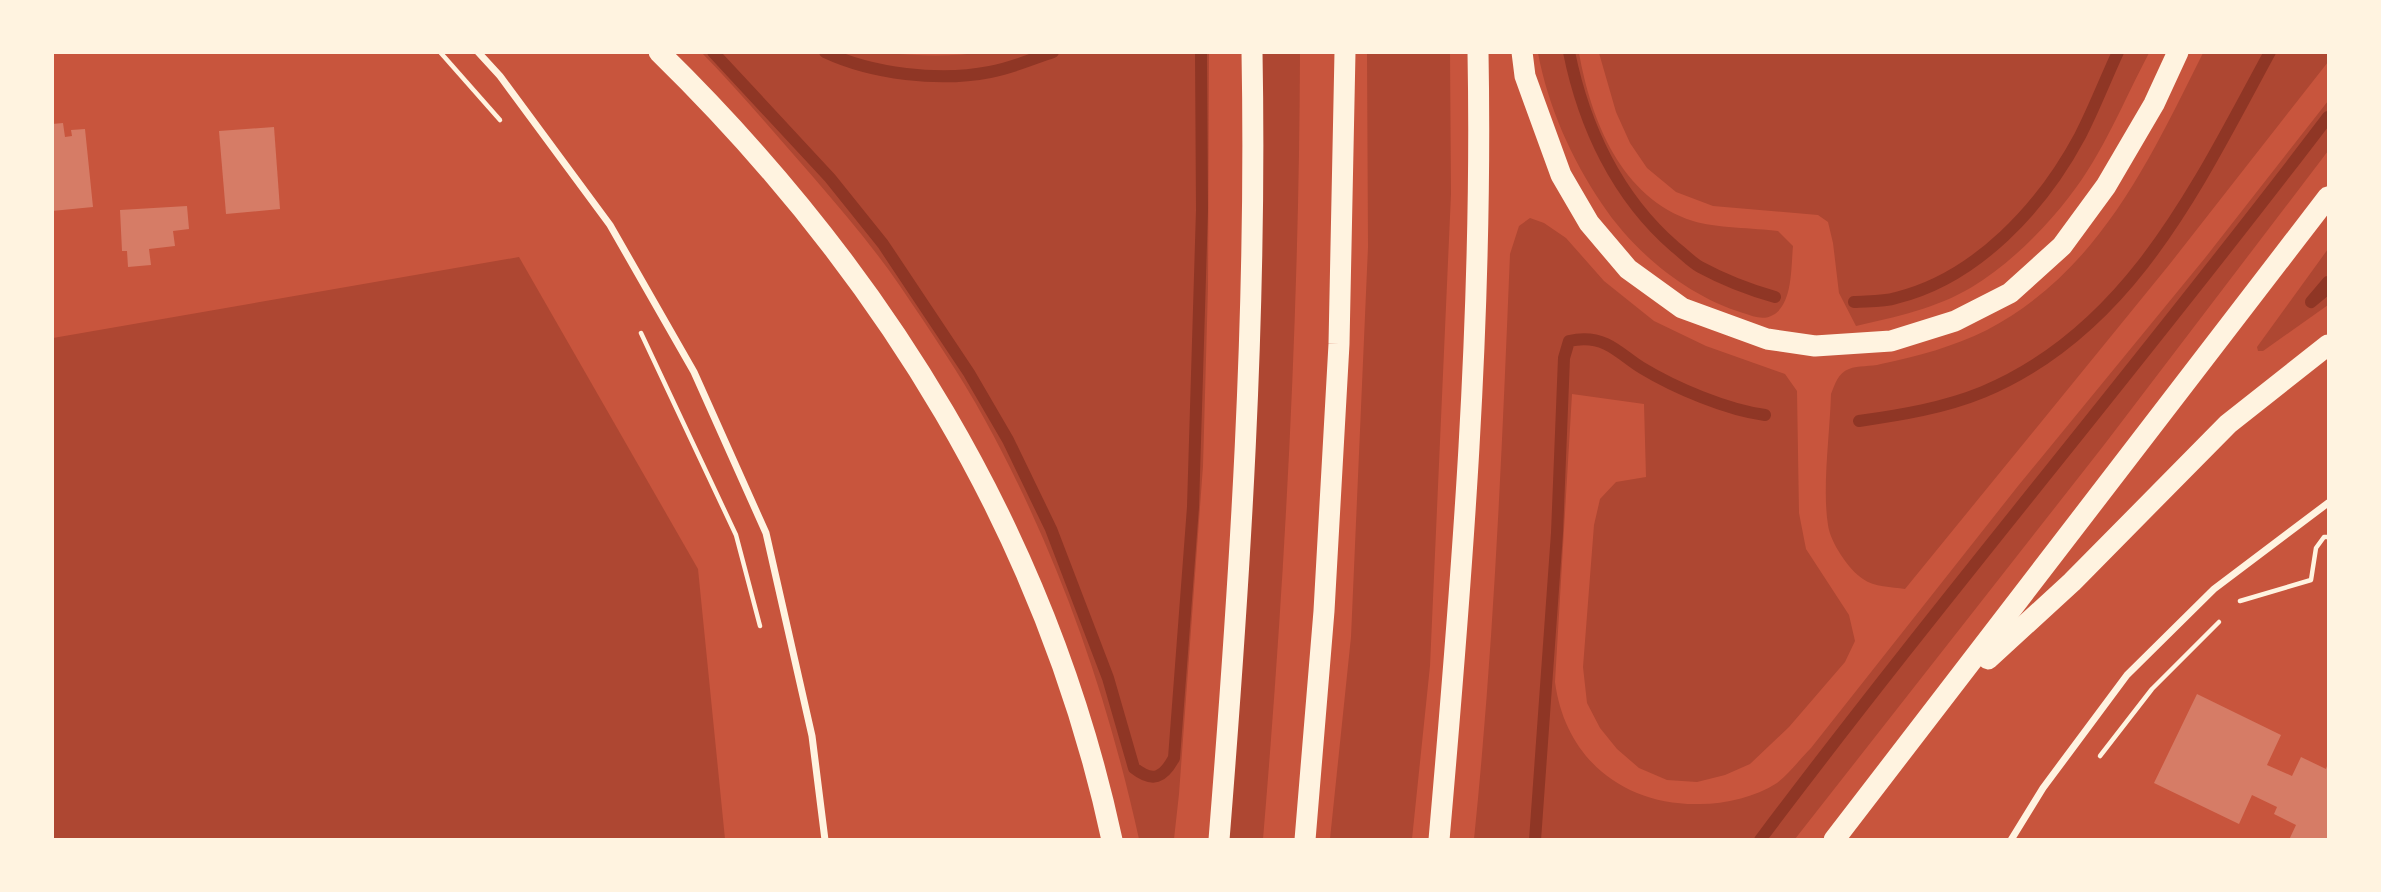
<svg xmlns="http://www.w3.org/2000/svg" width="2381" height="892" viewBox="0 0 2381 892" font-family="'Space Grotesk',sans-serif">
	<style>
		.green { fill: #ae4732 }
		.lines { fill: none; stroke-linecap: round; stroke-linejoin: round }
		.stream { stroke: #8f3625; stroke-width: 12 }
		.building { fill: #d67c66 }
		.path { stroke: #fff3e0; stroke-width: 4.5 }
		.minor { stroke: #fff3e0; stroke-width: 7 }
		.motorway { stroke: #fff3e0; stroke-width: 21 }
	</style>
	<rect width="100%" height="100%" fill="#c8553d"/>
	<g class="green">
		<path d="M886,53c34,3 65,4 99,-1l224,1 -1,234 -5,179 -24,328 -5,45h-35c-32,-146 -82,-288 -154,-419 -25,-46 -56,-91 -85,-134 -26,-38 -56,-73 -86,-108 -37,-42 -73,-85 -112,-125z"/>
		<path d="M1261,53h39c-1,262 -15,525 -37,786l-35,1z"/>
		<polygon points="1367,53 1450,53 1451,194 1430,666 1412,839 1330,839 1351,637 1368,247"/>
		<path d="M1538,53h41c12,67 42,145 114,168 21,7 62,7 85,10l15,15c-2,20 0,58 -20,69 -10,6 -20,1 -30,-2 -56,-17 -109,-61 -141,-109 -31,-46 -54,-98 -64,-151z"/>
		<path d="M1599,53v-1l550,1c-25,47 -46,101 -80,144 -26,34 -61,68 -97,90 -35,21 -76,30 -116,39l-17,-33 -6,-50 -5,-21 -10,-7 -105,-9 -37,-14 -29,-24 -17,-25 -14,-31z"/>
		<path d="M2203,53h125v9l-159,203 -264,324c-13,-2 -31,-2 -42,-10 -14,-9 -33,-37 -35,-54 -6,-37 2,-92 3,-131 4,-10 7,-21 18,-25 9,-4 22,-2 32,-5 37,-8 72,-17 106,-34 112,-59 162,-169 216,-277z"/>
		<path d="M2328,101v50l-224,294 -309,394h-321c20,-194 28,-390 36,-585l9,-28 11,-8 14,5 22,15 38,43 50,40 52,25 79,28 12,17 2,122 7,36 43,66 6,26 -10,21 -56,65 -39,37 -25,11 -28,7 -30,-2 -28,-12 -22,-19 -17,-21 -13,-25 -4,-36 11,-142 6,-26 16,-17 30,-5 -2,-73 -72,-10 -17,288c10,76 68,124 145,122 26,0 55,-7 77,-21 12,-9 23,-24 34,-35l207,-262 187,-228z"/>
		<polygon points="2328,249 2328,305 2263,351 2258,351 2257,347"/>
		<polygon points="519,257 698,569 725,839 53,839 53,338"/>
	</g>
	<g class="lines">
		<g class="stream">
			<path d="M713,52l117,126 53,66 86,129 39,67 43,89 57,149 26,90c19,15 29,10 40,-10l19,-251 9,-297 -1,-158"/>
			<path d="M825,52c47,22 114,30 165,20 22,-4 42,-13 63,-20"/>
			<path d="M1569,52c15,74 48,145 106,195 8,6 16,15 25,20 24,13 50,23 75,30"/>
			<polyline points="2328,282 2311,302 2328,288"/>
			<path d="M1854,302c13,-1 29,0 42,-4 81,-20 146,-91 184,-162 14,-27 25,-56 38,-84"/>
			<path d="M1859,421c42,-6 85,-13 124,-29 148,-62 215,-208 287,-340"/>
			<path d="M1535,840l22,-307 7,-175 5,-17c13,-3 24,-3 37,3 13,6 24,17 36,24 33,20 85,42 123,47"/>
			<path d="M1760,840c184,-245 383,-479 568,-723"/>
		</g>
	</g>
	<g class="building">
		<polygon points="63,123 65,137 72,136 71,130 85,129 93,207 52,211 52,124"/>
		<polygon points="274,127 280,209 226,214 219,131"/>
		<polygon points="187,206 189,229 173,231 175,246 149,249 151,265 128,267 127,251 122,251 120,210"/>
		<polygon points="2197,694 2281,735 2267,765 2292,776 2301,757 2326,769 2328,763 2328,840 2289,840 2296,825 2274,814 2277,807 2252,795 2239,824 2154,783"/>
	</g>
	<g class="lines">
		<g class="path">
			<polyline points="440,52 500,120"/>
			<polyline points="641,333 736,535 760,626"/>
			<polyline points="2240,601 2311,580 2316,548 2324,537 2328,537"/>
			<polyline points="2100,756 2152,689 2219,622"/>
		</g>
		<g class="minor">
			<polyline points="478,52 500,76 610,225 694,372 766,533 812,736 825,840"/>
			<polyline points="2011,840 2043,788 2127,675 2214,589 2328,503"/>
		</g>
		<g class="motorway">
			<path d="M659,52c223,218 387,481 453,788"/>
			<polyline points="1522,52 1525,76 1561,175 1589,223 1628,269 1682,308 1767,339 1815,346 1891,341 1955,321 2010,293 2062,246 2106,186 2154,104 2178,52"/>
			<polyline points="1988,659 2072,582 2228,424 2328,345"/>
			<path d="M1219,840c21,-262 38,-525 33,-788"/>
			<polyline points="1305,840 1324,611 1339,344 1345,52"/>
			<path d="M1439,840c23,-262 44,-524 39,-788"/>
			<polyline points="1834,840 2328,197"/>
		</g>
	</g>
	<rect width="2381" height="892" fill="none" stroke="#fff3e0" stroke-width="108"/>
</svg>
